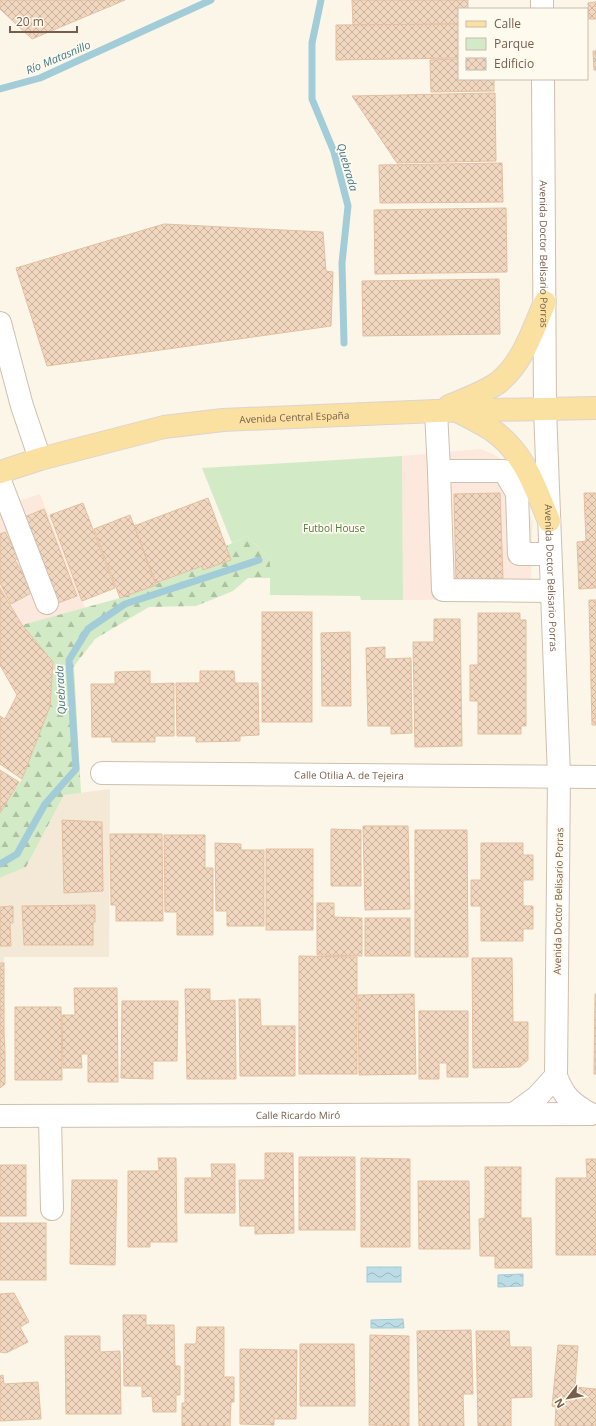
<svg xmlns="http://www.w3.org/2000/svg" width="596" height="1426" viewBox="0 0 596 1426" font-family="'Open Sans',sans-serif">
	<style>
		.residential { fill: #f4e9d6 }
		.commercial { fill: #fce8dc }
		.forest { fill: url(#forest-firs) }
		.park { fill: #d2eac6 }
		.water { fill: url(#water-waves); stroke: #a2ccd8 }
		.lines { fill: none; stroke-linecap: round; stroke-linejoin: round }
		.stream { stroke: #a2ccd8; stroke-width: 7 }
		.building { fill: url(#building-cross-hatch); stroke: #e4bfa0 }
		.minor-casing { stroke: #cfbfae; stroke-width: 24 }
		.major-casing { stroke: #dcd5d0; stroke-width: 24 }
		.minor { stroke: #fff; stroke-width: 22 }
		.major { stroke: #fae0a1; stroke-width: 22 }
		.labels { text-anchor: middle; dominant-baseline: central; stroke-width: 3.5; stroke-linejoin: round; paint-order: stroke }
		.street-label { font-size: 10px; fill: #775e4c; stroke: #fffaee }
		.park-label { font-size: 10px; fill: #507c43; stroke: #fffaee }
		.water-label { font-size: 11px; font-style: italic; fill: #457a8a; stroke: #fffaee }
	</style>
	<defs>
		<pattern id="forest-firs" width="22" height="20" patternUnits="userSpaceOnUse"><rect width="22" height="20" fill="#d2eac6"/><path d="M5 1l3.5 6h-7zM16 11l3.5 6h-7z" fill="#afc1a3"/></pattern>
		<pattern id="water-waves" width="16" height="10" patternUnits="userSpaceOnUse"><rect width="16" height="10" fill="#bcdde6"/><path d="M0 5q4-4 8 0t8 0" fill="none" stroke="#9eb6bd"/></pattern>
		<pattern id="building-cross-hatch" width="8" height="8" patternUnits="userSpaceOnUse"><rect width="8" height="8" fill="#f2d7c0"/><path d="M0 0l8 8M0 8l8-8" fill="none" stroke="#c9b29e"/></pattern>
	</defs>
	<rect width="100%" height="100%" fill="#fcf6e8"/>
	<polygon class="residential" points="110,789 109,957 4,957 5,1084 0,1088 0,878 26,867 64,795"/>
	<g class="commercial">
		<polygon points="480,449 493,454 507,464 521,483 532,521 531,599 403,600 402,456"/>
		<polygon points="40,494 85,608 22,625 0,588 0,507"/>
	</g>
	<polygon class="forest" points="247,536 270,559 270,578 248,578 233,591 196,606 149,607 95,639 74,666 81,793 64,795 26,867 0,878 0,813 22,779 50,706 53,662 22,625 120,598 202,566 204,570 231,560 226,546"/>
	<polygon class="park" points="402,456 403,600 361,600 360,596 270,595 270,559 247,536 232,543 202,468"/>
	<g class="water">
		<rect x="367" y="1267" width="34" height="15"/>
		<polygon points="523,1274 523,1286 498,1287 498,1275"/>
		<polygon points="403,1319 404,1328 371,1328 371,1320"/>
	</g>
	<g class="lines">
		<g class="stream">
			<polyline points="321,0 312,43 312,99 334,152 348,206 342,263 344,343"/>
			<polyline points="0,89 40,78 211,0"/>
			<polyline points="0,864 17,854 45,804 76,769 69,660 88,629 125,604 259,560"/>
		</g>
	</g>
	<g class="building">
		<polygon points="0,0 125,0 32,39 0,9"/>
		<polygon points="352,0 468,0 468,9 459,9 459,24 353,25"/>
		<polygon points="596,2 596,19 589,19 588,3"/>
		<polygon points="459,24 459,58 336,60 336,25"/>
		<polygon points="593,51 596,51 596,70 594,70"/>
		<polygon points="459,59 459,79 494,79 494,91 431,92 430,60"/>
		<polygon points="495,93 496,161 397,163 352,96"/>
		<polygon points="502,163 503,202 380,203 379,165"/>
		<polygon points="506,208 507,272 375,274 374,210"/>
		<polygon points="164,224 323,232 326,271 333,272 331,326 47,366 16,268"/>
		<polygon points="499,279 500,334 363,336 362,281"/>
		<polygon points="500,493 503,578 456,580 454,494"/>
		<polygon points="584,493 596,493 596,588 579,589 577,542 586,541"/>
		<polygon points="208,498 231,560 203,570 202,566 156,583 134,526"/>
		<polygon points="83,503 115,588 82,601 50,515"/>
		<polygon points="44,509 77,596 55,604 22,518"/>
		<polygon points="130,515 156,585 120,598 94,529"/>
		<polygon points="5,532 19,558 15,560 33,592 11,604 0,583 0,534"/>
		<polygon points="0,588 22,625 53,662 50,706 22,779 0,764 0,716 5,719 17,695 0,665"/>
		<polygon points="589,600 596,600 596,725 592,725"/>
		<rect x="262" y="612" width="50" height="110"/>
		<polygon points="478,613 520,613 520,620 526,620 526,726 521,726 521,734 478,734 478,701 470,701 470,665 478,665"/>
		<polygon points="434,619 460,619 462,746 415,747 413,642 434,642"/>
		<polygon points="350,632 351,706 322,706 321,633"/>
		<polygon points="385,647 385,659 411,658 412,733 391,734 391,726 368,726 366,648"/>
		<polygon points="150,671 150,684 174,683 174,736 155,736 155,742 112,742 111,737 92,737 91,684 115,684 115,672"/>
		<polygon points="200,671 234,671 235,683 258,683 259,735 240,736 240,741 196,742 196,736 177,736 176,683 200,683"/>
		<polygon points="0,770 19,782 0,813"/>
		<polygon points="62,820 102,822 103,891 64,893"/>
		<polygon points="363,826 408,826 410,909 365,910"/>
		<polygon points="331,829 361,830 361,886 331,886"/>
		<polygon points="415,830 467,830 468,957 415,957"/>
		<polygon points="110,834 162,834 163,921 116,921 116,905 111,905"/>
		<polygon points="164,835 205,835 205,868 213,868 213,935 177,935 177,912 165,912"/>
		<polygon points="215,843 241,844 241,850 264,850 264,926 227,926 227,911 216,911"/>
		<polygon points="481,843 523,843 523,855 533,855 533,880 523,880 523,906 533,906 533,929 523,929 523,941 481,941 481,906 471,906 471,880 481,880"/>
		<rect x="266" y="849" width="47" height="81"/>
		<polygon points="317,903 334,903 334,917 362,918 362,956 317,955"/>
		<polygon points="95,905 95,922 93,922 93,945 24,945 22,906"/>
		<polygon points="13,906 13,923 10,923 11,946 0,946 0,907"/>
		<rect x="365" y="918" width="45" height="38"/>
		<polygon points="299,956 357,957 357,1074 299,1074"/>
		<polygon points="472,958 512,958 513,1022 528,1022 528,1060 520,1067 473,1068"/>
		<rect x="0" y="963" width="4" height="23"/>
		<rect x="0" y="986" width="4" height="24"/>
		<polygon points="74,988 117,988 118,1082 88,1082 88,1054 81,1054 82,1068 63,1068 62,1015 75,1015"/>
		<polygon points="185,989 210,989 210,1001 235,1000 236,1079 187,1079"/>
		<polygon points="414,994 416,1074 359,1075 358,995"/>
		<polygon points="595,994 596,994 596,1074 594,1074"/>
		<polygon points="239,999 260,999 261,1026 295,1026 295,1076 240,1076"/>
		<polygon points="122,1001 178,1001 177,1061 153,1061 153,1079 121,1078"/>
		<polygon points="15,1007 61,1007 62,1080 15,1080"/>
		<rect x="0" y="1010" width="4" height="22"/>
		<polygon points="419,1011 468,1011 468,1077 447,1077 447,1063 439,1063 439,1079 419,1079"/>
		<polygon points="0,1032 4,1032 5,1054 0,1054"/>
		<polygon points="0,1054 5,1054 5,1084 0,1088"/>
		<polygon points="265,1153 293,1153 294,1233 255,1234 255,1226 240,1226 239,1180 265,1180"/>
		<rect x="299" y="1157" width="56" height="73"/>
		<polygon points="158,1158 176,1158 177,1242 150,1242 150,1247 128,1247 128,1171 159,1171"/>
		<polygon points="361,1158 410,1159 410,1247 361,1247"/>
		<polygon points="586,1159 596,1159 596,1255 556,1255 556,1178 587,1178"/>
		<polygon points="211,1164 235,1164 235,1213 185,1213 185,1178 212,1178"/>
		<rect x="0" y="1165" width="26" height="51"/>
		<polygon points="485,1167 521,1167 521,1218 531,1218 532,1268 495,1268 495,1256 480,1256 479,1219 485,1218"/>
		<polygon points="72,1180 117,1180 115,1265 70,1264"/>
		<polygon points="418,1181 469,1181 470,1249 419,1249"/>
		<rect x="0" y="1223" width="46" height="57"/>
		<polygon points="14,1293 29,1322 20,1327 28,1342 6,1353 0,1352 0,1294"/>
		<polygon points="123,1315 146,1315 146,1325 174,1325 175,1366 180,1366 180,1395 176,1395 176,1412 153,1412 152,1396 142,1397 142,1386 124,1386"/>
		<polygon points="197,1327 224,1327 224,1377 234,1377 234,1402 231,1402 230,1426 182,1426 182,1403 185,1403 185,1344 196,1344"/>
		<polygon points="471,1330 473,1394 463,1394 464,1426 419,1426 417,1331"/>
		<polygon points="476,1331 509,1331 510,1347 531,1347 532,1397 511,1398 511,1426 478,1426"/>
		<polygon points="370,1335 409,1336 409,1426 369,1425"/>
		<polygon points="65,1336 100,1336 100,1352 120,1351 121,1414 66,1414"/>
		<polygon points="300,1344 354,1344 355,1406 300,1406"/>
		<polygon points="558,1345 578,1346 575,1387 596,1389 596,1426 555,1426 556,1407 552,1406"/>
		<polygon points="240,1349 297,1350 296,1419 274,1419 274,1425 240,1424"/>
		<polygon points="3,1375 4,1384 38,1382 41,1419 0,1421 0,1376"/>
	</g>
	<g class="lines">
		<defs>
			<g id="minor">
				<polyline points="542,0 542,9"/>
				<path id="s1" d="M543,79l2,330 14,367 -3,300c8,21 15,27 34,38"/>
				<polyline points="0,323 22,406 40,459"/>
				<polyline points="436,411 439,471 504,471 517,493 519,554 550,554"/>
				<polyline points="439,471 443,590 552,591"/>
				<polyline points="0,481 47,603"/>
				<path id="s2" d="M102,773l494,4"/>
				<polyline points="515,1113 537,1097 556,1076"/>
				<path id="s3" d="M0,1116l591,-2"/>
				<polyline points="50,1117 52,1209"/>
			</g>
			<g id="major">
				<path d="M449,406c16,-7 35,-13 50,-24 24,-20 34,-52 46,-80"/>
				<path d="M457,411c12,6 24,12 35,19 32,22 43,57 57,91"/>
				<path id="s4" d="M0,472l40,-13 124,-32 59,-7 213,-9 160,-3"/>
			</g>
		</defs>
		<use href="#minor" class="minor-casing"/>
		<use href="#major" class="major-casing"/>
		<use href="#minor" class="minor"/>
		<use href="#major" class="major"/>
	</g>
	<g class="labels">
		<g class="street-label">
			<text stroke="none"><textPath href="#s1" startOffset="175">Avenida Doctor Belisario Porras</textPath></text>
			<text stroke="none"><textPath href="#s4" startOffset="301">Avenida Central España</textPath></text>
			<text stroke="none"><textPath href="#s1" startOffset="499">Avenida Doctor Belisario Porras</textPath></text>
			<text stroke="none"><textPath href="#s2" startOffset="247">Calle Otilia A. de Tejeira</textPath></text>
			<text transform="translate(558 901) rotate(-89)">Avenida Doctor Belisario Porras</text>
			<text stroke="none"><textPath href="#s3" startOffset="298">Calle Ricardo Miró</textPath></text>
		</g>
		<g class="park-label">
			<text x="334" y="528">Futbol House</text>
		</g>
		<g class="water-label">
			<text transform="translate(58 57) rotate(-23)">Río Matasnillo</text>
			<text transform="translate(348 167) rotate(74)">Quebrada</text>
			<text transform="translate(60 690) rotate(-93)">Quebrada</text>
		</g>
	</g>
	<rect x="458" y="8" width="130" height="72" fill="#fffaee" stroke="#c9bcad"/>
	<rect x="466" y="21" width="20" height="6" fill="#fae0a1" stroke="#c9bcad"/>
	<text x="494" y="28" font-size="12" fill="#775e4c">Calle</text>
	<rect x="466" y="38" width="20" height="12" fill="#d2eac6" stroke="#c9bcad"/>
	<text x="494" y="48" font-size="12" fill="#775e4c">Parque</text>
	<rect x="466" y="58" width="20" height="12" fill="url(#building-cross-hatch)" stroke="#c9bcad"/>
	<text x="494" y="68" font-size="12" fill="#775e4c">Edificio</text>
	<g transform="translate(568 1398) rotate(239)" stroke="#fffaee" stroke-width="3" paint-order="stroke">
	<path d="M0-3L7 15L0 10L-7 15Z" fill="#775e4c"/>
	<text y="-6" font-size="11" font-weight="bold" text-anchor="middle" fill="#775e4c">N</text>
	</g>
	<path d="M10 26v6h67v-6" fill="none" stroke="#775e4c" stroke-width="2"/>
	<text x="16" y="26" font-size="12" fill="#775e4c" stroke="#fffaee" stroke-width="3" paint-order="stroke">20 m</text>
</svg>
